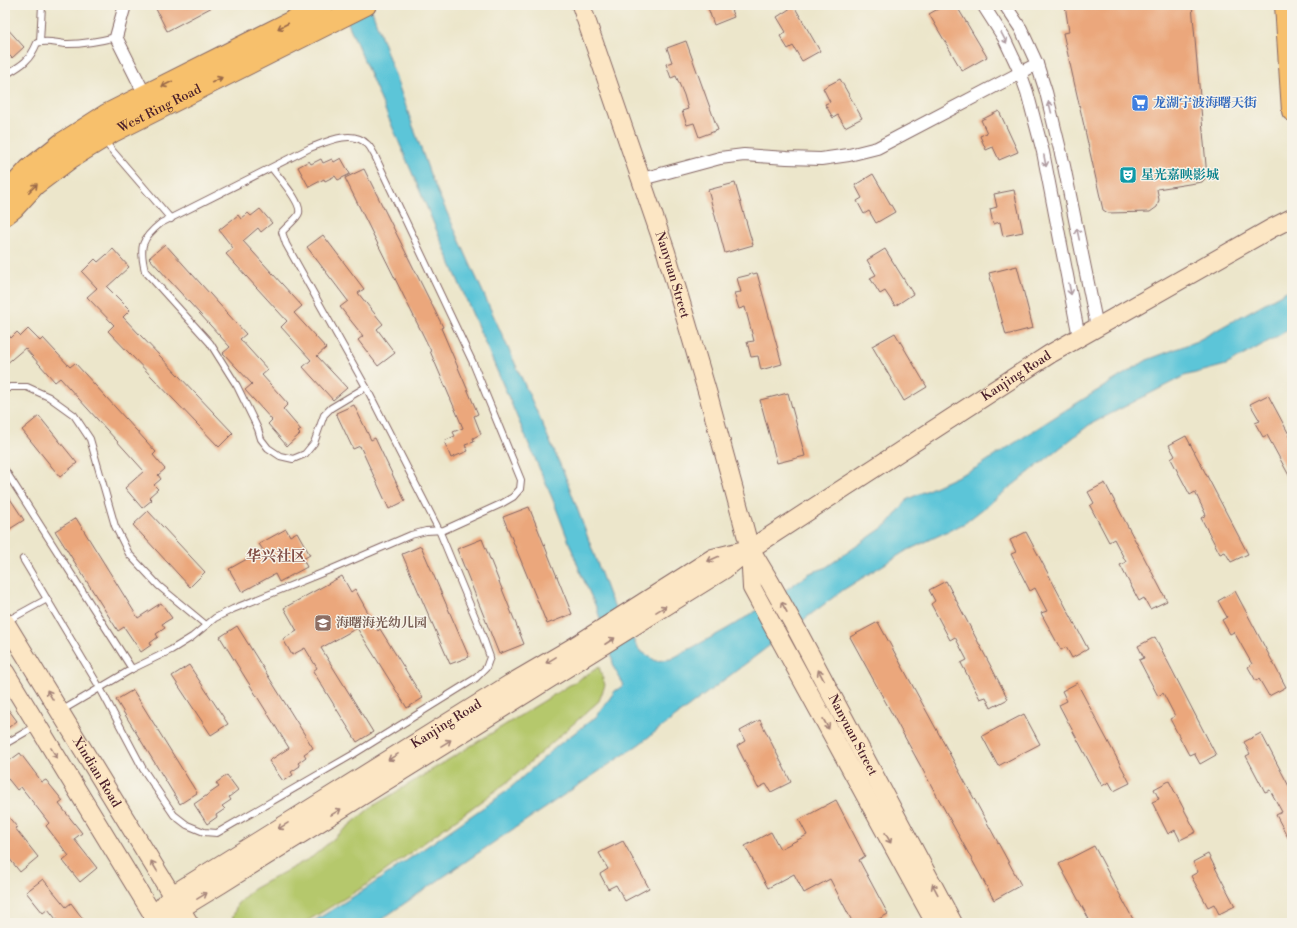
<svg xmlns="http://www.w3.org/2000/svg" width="1297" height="928" viewBox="0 0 1297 928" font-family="'Libre Bodoni','Noto Serif SC',serif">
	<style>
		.green { fill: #b5c86c; stroke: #80744c }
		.water { fill: #5cc5d8; stroke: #537282 }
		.building { fill: #eba77b }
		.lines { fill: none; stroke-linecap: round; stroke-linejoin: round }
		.lane-casing { stroke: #836563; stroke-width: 8 }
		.street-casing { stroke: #836563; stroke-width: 14 }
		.secondary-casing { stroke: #836563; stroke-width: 20 }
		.primary-casing { stroke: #836563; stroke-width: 22 }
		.lane { stroke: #fff; stroke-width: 6 }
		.street { stroke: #fff; stroke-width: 12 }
		.secondary { stroke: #fce6c4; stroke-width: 18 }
		.primary { stroke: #f7c06c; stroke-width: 20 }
		.oneway { stroke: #986748 }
		.oneway2 { stroke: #ae9aa0 }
		.oneway3 { stroke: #a38278 }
		.labels { text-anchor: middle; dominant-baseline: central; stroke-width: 3; stroke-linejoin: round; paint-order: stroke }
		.shop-label { font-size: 13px; font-weight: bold; fill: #366cbe; stroke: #f7f3e8; text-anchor: start }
		.street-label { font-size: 13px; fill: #4a1f2b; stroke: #f7f3e8 }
		.culture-label { font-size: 13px; font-weight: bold; fill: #0d838f; stroke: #f7f3e8; text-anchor: start }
		.education-label { font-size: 13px; font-weight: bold; fill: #785e54; stroke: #f7f3e8; text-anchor: start }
		.quarter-label { font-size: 15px; font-weight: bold; fill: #824f47; stroke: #f7f3e8 }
	</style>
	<rect width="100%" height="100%" fill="#f7f3e8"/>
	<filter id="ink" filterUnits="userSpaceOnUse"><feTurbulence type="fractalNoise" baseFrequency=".025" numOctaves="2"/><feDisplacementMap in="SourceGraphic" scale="8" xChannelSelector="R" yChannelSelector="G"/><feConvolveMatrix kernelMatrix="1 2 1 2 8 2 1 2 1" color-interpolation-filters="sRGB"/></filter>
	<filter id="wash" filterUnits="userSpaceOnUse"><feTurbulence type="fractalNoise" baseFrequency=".012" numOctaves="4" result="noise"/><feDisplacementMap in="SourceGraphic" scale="16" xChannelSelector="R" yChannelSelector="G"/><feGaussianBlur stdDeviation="0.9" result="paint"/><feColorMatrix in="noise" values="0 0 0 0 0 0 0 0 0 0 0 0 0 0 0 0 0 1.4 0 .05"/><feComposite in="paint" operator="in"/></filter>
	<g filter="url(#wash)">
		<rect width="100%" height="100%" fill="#ece6cb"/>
		<polygon class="green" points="599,667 605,685 599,701 510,780 365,886 304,923 231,923 237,904 253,889 312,857 370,808"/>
		<polygon class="water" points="341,5 370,5 431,177 536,410 566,478 610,598 639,650 656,661 671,659 725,630 748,616 810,573 825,568 888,524 908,499 976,468 1061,413 1147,360 1197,341 1292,288 1292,328 1226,365 1184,376 1089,425 965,523 904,552 843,590 638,745 500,838 376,923 311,923 367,888 507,791 557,746 597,716 615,691 624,685 614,668 611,653 597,609 581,574 553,500 469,306 348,23"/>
		<g id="blocks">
			<g class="building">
				<polygon points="154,5 216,5 167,31"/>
				<polygon points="707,5 729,5 734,17 714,25"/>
				<polygon points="945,5 956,5 987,57 962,71 929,14"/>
				<polygon points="1065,5 1192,5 1207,177 1202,182 1157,189 1159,200 1157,207 1150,212 1108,213 1103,210 1063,33 1069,32"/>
				<polygon points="794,6 820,51 802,61 793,46 788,49 780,36 786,32 777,17"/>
				<polygon points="5,26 24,47 12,58 5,51"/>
				<polygon points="686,41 718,130 699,137 694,123 687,125 682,111 688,109 684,95 676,76 671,78 666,64 672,62 667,48"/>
				<polygon points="840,79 862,118 845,127 838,115 833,118 825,104 830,102 823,88"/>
				<polygon points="999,111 1018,152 999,160 993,147 986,150 980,136 987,133 981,120"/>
				<polygon points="341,158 350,174 338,180 335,176 325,181 324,179 309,187 298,167 309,161 311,164 321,159 323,163 332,159 334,162"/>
				<polygon points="364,169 443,327 441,328 478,414 474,416 481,434 473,438 474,442 465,445 468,451 451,458 444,441 455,436 453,432 463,428 430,351 431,351 345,178"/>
				<polygon points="873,174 895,212 876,223 869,211 864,214 857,201 862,198 855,185"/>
				<polygon points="735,183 753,245 725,253 708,190"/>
				<polygon points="1014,190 1023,232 1003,236 1000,222 993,224 990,209 997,207 994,194"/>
				<polygon points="260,209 272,223 261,232 258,228 243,241 302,306 294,313 326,348 317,356 347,388 333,400 303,367 311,360 281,327 287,321 226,254 233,248 219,230 238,215 241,219 248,213 251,216"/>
				<polygon points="323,235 364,289 358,293 383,324 377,329 395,353 378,366 358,340 363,336 340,307 348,301 307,247"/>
				<polygon points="165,244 246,334 240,339 268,370 262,375 288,404 283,409 301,430 298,432 300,434 287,446 268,424 272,420 245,390 252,384 223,353 230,347 149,258"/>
				<polygon points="113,249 129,267 107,287 130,310 123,317 233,433 219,447 108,331 114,325 87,297 97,288 82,272 95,259 98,262"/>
				<polygon points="885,249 913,294 895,306 885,291 880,294 870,278 876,275 867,260"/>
				<polygon points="1017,266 1033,328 1006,335 989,273"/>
				<polygon points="757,273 782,364 761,370 758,356 751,357 747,342 754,341 745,307 739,309 734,293 741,292 737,278"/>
				<polygon points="28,329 40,341 43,338 70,367 75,363 156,452 153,455 165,469 158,475 161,479 154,485 158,489 149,497 152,500 142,508 125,488 144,471 60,378 55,382 25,348 5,365 5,331 11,338 17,332 21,336"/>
				<polygon points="895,333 927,387 904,401 872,346"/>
				<polygon points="788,393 805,456 777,463 760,400"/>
				<polygon points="1268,395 1292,440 1292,481 1267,435 1263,437 1255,423 1260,421 1250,404"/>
				<polygon points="354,405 371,440 375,438 405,501 389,509 360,446 353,449 336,413"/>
				<polygon points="39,416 77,463 60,477 22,430"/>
				<polygon points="1186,436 1248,554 1231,562 1225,552 1220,554 1201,518 1206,515 1195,492 1190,495 1171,459 1175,456 1169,445"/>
				<polygon points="1105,483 1167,601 1150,609 1144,598 1139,601 1120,565 1126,562 1114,539 1109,542 1090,506 1094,503 1088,492"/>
				<polygon points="5,491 24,520 5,532"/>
				<polygon points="529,507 572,614 547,624 503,517"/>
				<polygon points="148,511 205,572 190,587 133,525"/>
				<polygon points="76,518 138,618 161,603 172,618 162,624 165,628 156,634 158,637 150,643 151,645 141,652 124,627 118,631 55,531"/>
				<polygon points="286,529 290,536 297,532 310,555 303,559 307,567 279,582 275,574 242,592 229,569 263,550 259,544"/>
				<polygon points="1026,532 1088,649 1072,658 1066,647 1061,650 1041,613 1047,611 1035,588 1030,591 1011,554 1016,552 1010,540"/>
				<polygon points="482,539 524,644 499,654 457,549"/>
				<polygon points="421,546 469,657 450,664 402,554"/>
				<polygon points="342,576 351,592 355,589 378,631 380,629 423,698 407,708 357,628 321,648 373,732 357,742 313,671 317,668 305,648 292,655 283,639 297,631 284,608"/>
				<polygon points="946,581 1008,699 991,708 986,697 980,699 961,663 967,660 955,637 950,640 931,604 935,601 929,590"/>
				<polygon points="1235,591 1286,687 1269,696 1259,679 1256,681 1248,667 1252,664 1234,632 1230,634 1222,620 1227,617 1218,601"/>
				<polygon points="878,622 1021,885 994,900 850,637"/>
				<polygon points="237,626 313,748 304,754 306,757 298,763 300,766 291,772 293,775 283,781 269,761 289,748 220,637"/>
				<polygon points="1155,637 1216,755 1200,764 1194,753 1189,755 1170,719 1175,716 1163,693 1158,696 1139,660 1144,658 1138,646"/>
				<polygon points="189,665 228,724 211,735 172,676"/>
				<polygon points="1077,683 1130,783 1114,791 1109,782 1102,786 1059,705 1067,701 1062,691"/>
				<polygon points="133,690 197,793 180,804 116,700"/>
				<polygon points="5,705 17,721 5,730"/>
				<polygon points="1024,714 1040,744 998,766 982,736"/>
				<polygon points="760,720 791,782 771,792 766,784 758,788 737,746 745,741 740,731"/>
				<polygon points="1261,733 1292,792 1292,845 1276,815 1282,812 1270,790 1265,792 1246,756 1250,754 1244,742"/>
				<polygon points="20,753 42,782 46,780 63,801 59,804 82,833 74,839 97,868 80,882 63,861 69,856 46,826 49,823 21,787 17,790 5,775 5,764"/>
				<polygon points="227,775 238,790 229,797 231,800 222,806 225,809 216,815 217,817 207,824 194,804 219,787 216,783"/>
				<polygon points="1169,781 1196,832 1180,840 1175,830 1168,834 1152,802 1159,799 1154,789"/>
				<polygon points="836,800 865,856 859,860 888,914 871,923 853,923 830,879 804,893 794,874 768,888 745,846 771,832 780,849 807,835 799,820"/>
				<polygon points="5,813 17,827 15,828 38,857 20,872 5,853"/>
				<polygon points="623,841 649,888 625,901 616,885 608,889 600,874 608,869 599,853"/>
				<polygon points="1094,846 1135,923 1091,923 1059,864"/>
				<polygon points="1208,854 1235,906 1219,914 1214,904 1208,907 1191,876 1198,872 1193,862"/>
				<polygon points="43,879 66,907 71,903 86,923 59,923 48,909 43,913 26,892"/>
			</g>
		</g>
	</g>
	<g filter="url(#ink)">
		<use href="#blocks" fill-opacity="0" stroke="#836563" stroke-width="1"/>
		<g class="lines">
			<defs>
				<g id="lane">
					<polyline points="40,42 42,5"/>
					<path d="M5,75c17,-10 24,-13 32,-32 11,-4 20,1 31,1 16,0 32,-3 48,-7"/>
					<polyline points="104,141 171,219"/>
					<polyline points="5,390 10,387 27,387 49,397 74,415 90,439 115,526 129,554 159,586 206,625"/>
					<polyline points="5,470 132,669"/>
					<path d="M23,559l77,129 43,81 31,46 13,10 17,7 13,1 135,-78 124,-77 10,-10 4,-11 -10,-28 -41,-99 -73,-143 -80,-143 -4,-12c4,-5 16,-14 17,-19 3,-11 -21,-36 -27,-45"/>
					<polyline points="7,621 47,599"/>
					<path d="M61,711l71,-42 39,-19 21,-13 23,-19 18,-9 99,-40 79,-34 15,-4 18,-1 57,-26 12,-7 7,-8 1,-9 -48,-117 -99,-209c-2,-3 -4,-8 -7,-10 -15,-15 -41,-2 -57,4l-149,75c-20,16 -22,24 -16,48l65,72 27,43 21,43 3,10 7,9 12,8 13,3 12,-5 9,-11 10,-28 7,-7 35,-21"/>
					<polyline points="5,744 36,726"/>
				</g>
				<g id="street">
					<polyline points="125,5 116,37 145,95"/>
					<polyline points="983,5 1004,38 1020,72 1027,92 1043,152 1079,337"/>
					<polyline points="1005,5 1021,29 1037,64 1046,92 1064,166 1097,327"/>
					<polyline points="642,179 720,158 744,155 787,158 821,159 849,155 877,148 1037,64"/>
				</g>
				<g id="secondary">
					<path id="s1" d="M581,5l85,247 43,146 41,151 2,39 183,335"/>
					<path id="s2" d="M752,552l18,30 28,50 155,291"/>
					<path id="s3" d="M5,622l184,301"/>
					<polyline points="5,672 158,923"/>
					<path id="s4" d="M154,917l26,-8 41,-25 504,-315 25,-20 300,-195 222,-126 20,-10"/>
					<path id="s5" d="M153,918l19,-23 338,-211 60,-35 143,-91 32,-8"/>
				</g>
				<g id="primary">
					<polyline points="1285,5 1292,111"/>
					<polyline points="5,195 29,169 62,143 107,114 324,5"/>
					<path id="s6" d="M5,215l9,-7 21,-23 36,-27 42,-26 253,-127"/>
				</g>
			</defs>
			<use href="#lane" class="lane-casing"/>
			<use href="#street" class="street-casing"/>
			<use href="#secondary" class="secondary-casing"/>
			<use href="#primary" class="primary-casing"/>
			<use href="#lane" class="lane"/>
			<use href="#street" class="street"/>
			<use href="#secondary" class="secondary"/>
			<use href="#primary" class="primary"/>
		</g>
		<defs><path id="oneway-shaft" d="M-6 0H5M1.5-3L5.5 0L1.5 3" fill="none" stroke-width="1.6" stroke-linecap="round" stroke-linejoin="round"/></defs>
		<g class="oneway">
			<use href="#oneway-shaft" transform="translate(283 26) rotate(153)"/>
			<use href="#oneway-shaft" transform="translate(217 80) rotate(-27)"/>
			<use href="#oneway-shaft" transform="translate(167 84) rotate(153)"/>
			<use href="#oneway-shaft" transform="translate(33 188) rotate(-45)"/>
		</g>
		<g class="oneway2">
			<use href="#oneway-shaft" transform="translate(1004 38) rotate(62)"/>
			<use href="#oneway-shaft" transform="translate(1050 107) rotate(-104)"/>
			<use href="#oneway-shaft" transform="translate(1045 161) rotate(79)"/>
			<use href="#oneway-shaft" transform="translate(1078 234) rotate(-102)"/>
			<use href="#oneway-shaft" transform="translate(1070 289) rotate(79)"/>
		</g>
		<g class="oneway3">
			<use href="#oneway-shaft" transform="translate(713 559) rotate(156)"/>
			<use href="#oneway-shaft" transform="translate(784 607) rotate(-119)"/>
			<use href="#oneway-shaft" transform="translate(661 609) rotate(-32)"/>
			<use href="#oneway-shaft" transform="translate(610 641) rotate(-33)"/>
			<use href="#oneway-shaft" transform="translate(551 660) rotate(149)"/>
			<use href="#oneway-shaft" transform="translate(821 675) rotate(-118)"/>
			<use href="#oneway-shaft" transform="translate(50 695) rotate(-121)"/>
			<use href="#oneway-shaft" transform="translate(826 724) rotate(61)"/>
			<use href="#oneway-shaft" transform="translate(446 743) rotate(-32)"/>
			<use href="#oneway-shaft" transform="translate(54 753) rotate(59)"/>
			<use href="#oneway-shaft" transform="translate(393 757) rotate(148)"/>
			<use href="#oneway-shaft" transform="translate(336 812) rotate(-32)"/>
			<use href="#oneway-shaft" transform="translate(283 826) rotate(148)"/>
			<use href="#oneway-shaft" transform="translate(888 838) rotate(61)"/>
			<use href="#oneway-shaft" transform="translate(154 866) rotate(-121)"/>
			<use href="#oneway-shaft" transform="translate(935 889) rotate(-118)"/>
			<use href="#oneway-shaft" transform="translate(202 896) rotate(-31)"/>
		</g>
	</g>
	<defs>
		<symbol id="supermarket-square" viewBox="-11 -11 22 22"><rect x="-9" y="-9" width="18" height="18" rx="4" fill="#3f7fe0" stroke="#f7f3e8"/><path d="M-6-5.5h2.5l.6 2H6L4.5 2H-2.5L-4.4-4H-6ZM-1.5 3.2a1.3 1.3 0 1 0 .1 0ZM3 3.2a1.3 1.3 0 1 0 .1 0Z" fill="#fff"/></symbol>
		<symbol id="theatre-square" viewBox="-11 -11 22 22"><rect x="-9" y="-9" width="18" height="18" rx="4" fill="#0f9aa8" stroke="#f7f3e8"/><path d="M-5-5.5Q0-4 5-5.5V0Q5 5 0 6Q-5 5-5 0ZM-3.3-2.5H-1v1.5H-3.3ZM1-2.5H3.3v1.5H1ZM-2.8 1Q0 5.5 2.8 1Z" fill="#fff"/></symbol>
		<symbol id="school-square" viewBox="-11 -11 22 22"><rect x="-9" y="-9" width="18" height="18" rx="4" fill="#8d6e63" stroke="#f7f3e8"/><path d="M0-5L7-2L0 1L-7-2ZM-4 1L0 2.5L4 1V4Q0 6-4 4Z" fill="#fff"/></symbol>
	</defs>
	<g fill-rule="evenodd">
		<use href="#supermarket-square" x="1130" y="93" width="20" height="20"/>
		<use href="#theatre-square" x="1118" y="165" width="20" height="20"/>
		<use href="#school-square" x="313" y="613" width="20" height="20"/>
	</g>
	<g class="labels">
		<g class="shop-label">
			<text x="1153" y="103">龙湖宁波海曙天街</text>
		</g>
		<g class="street-label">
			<text stroke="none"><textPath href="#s6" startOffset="189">West Ring Road</textPath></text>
			<text stroke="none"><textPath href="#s1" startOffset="285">Nanyuan Street</textPath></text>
			<text stroke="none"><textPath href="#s4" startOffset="1019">Kanjing Road</textPath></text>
			<text stroke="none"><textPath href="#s5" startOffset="353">Kanjing Road</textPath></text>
			<text stroke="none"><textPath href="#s2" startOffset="209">Nanyuan Street</textPath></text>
			<text stroke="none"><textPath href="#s3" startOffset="176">Xindian Road</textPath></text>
		</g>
		<g class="culture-label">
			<text x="1141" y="175">星光嘉映影城</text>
		</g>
		<g class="education-label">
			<text x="336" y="623">海曙海光幼儿园</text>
		</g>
		<g class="quarter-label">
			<text x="276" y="556">华兴社区</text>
		</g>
	</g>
	<rect width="1297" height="928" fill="none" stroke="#f7f3e8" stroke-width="20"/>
</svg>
